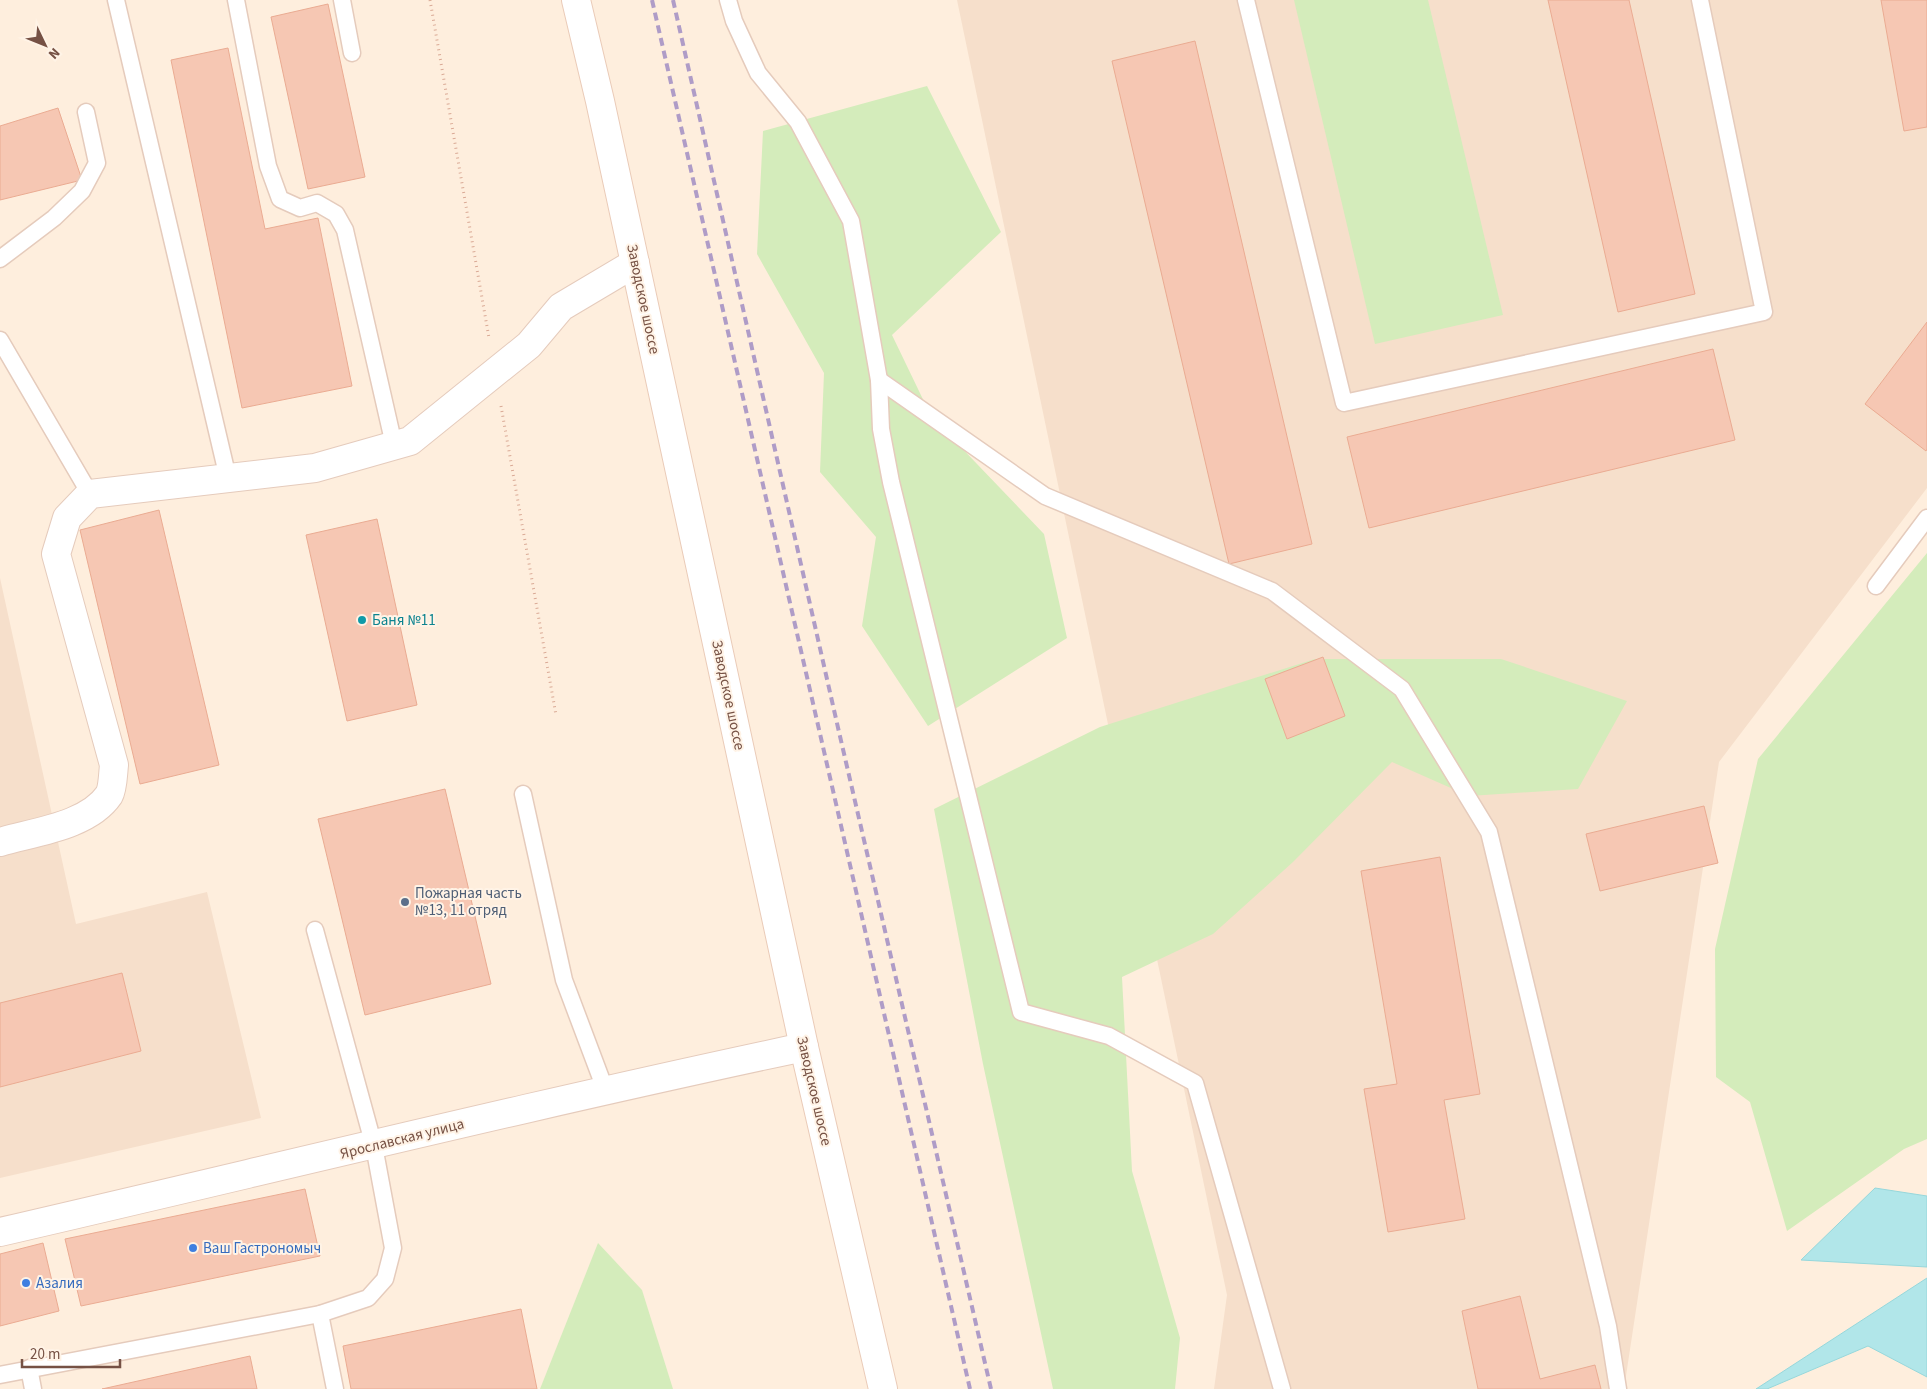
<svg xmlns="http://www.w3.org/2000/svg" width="1927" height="1389" viewBox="0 0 1927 1389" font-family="'Source Sans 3',sans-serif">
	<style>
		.residential { fill: #f6dfcb }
		.green { fill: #d4ecbb }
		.water { fill: #b1e6e9; stroke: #96d7db }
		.building { fill: #f6c7b3; stroke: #eaab92 }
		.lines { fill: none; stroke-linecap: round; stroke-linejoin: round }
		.service-casing { stroke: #e5cbbc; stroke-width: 19 }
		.minor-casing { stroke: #e5cbbc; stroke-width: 30 }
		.secondary-casing { stroke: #eacbb8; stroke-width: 30 }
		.path { stroke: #daaa96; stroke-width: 3; stroke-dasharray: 1 4; stroke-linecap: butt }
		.service { stroke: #fff; stroke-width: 16 }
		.minor { stroke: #fff; stroke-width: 28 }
		.secondary { stroke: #fff; stroke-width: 28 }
		.rail { stroke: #af9cc7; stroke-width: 4; stroke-dasharray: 8 5; stroke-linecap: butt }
		.culture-dot { fill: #0f9aa8; stroke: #fff3e6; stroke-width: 2 }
		.service-dot { fill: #5c6f8a; stroke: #fff3e6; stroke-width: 2 }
		.shop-dot { fill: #3f7fe0; stroke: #fff3e6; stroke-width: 2 }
		.labels { text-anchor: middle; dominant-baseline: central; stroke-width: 4; stroke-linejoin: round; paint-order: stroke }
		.street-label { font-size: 15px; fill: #765144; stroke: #fff3e6 }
		.culture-label { font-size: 15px; fill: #0d838f; stroke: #fff3e6; text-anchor: start }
		.service-label { font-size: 15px; fill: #4e5e75; stroke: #fff3e6; text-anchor: start }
		.shop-label { font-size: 15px; fill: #366cbe; stroke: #fff3e6; text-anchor: start }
	</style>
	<rect width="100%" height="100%" fill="#feeedd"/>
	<g class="residential">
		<polygon points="957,0 1927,0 1927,488 1719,762 1624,1389 1214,1389 1227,1295"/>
		<polygon points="0,578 76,924 207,892 261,1118 0,1178"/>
	</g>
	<g class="green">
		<polygon points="1294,0 1428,0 1503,315 1375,344"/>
		<polygon points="927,86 1001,232 892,335 931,416 1044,534 1067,638 928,726 862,626 876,537 820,472 824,373 757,254 763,131"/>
		<polygon points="1927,553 1927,1139 1904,1149 1787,1231 1750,1102 1716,1077 1715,949 1758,759"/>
		<polygon points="1315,659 1501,659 1627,701 1578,789 1469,796 1392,762 1293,862 1213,934 1122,977 1132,1171 1180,1338 1175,1389 1053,1389 983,1064 934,809 1100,727"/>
		<polygon points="598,1243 642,1290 673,1389 540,1389"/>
	</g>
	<g class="water">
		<polygon points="1875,1188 1927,1196 1927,1267 1801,1260"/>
		<polygon points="1927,1278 1927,1377 1868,1346 1767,1389 1756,1389"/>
	</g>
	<g class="building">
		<polygon points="1548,0 1629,0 1695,294 1618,312"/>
		<polygon points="1881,0 1927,0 1927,127 1904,131"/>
		<polygon points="328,4 365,177 308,189 271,17"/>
		<polygon points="1195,41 1312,544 1229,564 1112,61"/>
		<polygon points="228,48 265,229 318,218 352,386 242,408 171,60"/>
		<polygon points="58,108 82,180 0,200 0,126"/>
		<polygon points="1927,322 1927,449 1926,451 1865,404"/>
		<polygon points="1713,349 1735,440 1369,528 1347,437"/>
		<polygon points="159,510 219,765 140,784 80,530"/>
		<polygon points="377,519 417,705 347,721 306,535"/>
		<polygon points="1323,657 1345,716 1287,739 1265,679"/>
		<polygon points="445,789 491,984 365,1015 318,819"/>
		<polygon points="1704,806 1718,863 1600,891 1586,834"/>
		<polygon points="1440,857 1480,1094 1444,1100 1465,1219 1388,1232 1364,1089 1397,1084 1361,871"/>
		<polygon points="122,973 141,1051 0,1087 0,1003"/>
		<polygon points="305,1189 320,1256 81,1306 65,1239"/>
		<polygon points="43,1243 59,1311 0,1326 0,1254"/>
		<polygon points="1520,1296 1540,1379 1595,1365 1601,1389 1478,1389 1462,1311"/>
		<polygon points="521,1309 537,1389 351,1389 343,1346"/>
		<polygon points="250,1356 257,1389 102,1389"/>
	</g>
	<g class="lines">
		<defs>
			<g id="service">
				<polyline points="116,0 228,478"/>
				<polyline points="236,0 268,166 280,199 300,208 317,203 336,214 345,230 394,445"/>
				<polyline points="342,0 352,53"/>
				<polyline points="728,0 734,21 758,73 798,122 851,221 879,380 881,429 891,482 1021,1012 1109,1036 1195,1083 1282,1389"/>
				<polyline points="1246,0 1344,403 1764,312 1700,0"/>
				<polyline points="0,259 54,218 82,191 97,163 86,112"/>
				<polyline points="0,340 90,494"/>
				<polyline points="879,380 1045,496 1272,591 1402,689 1489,832 1608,1326 1618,1389"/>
				<polyline points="1876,586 1927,518"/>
				<polyline points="523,794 564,980 605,1089"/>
				<polyline points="320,1314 335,1389"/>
				<polyline points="29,1368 33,1389"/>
				<polyline points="0,1375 320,1314 368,1298 385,1279 393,1248 374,1146 315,930"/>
			</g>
			<g id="minor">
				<path d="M0,842c34,-10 88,-16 109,-47 4,-7 4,-22 5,-30l-58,-211 11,-36 23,-24 225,-26 95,-27 119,-96 32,-38 74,-44"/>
				<path d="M0,1232c268,-62 535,-128 804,-185"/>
			</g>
			<polyline id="secondary" points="576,0 600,101 804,1047 883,1389"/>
		</defs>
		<use href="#service" class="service-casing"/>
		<use href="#minor" class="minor-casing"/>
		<use href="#secondary" class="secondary-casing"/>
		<g class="path">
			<polyline points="430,0 489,338"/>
			<polyline points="501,406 556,715"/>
		</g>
		<use href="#service" class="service"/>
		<use href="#minor" class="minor"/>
		<use href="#secondary" class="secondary"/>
		<g class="rail">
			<polyline points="652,0 970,1389"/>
			<polyline points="673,0 839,732 991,1389"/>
		</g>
	</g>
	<circle class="culture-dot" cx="362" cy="620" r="5"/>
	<circle class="service-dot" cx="405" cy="902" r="5"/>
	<g class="shop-dot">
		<circle cx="193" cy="1248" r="5"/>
		<circle cx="26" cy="1283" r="5"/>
	</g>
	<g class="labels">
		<g class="street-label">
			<text transform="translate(643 299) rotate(78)">Заводское шоссе</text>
			<text transform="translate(728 695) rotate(78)">Заводское шоссе</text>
			<text transform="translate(814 1091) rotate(77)">Заводское шоссе</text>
			<text transform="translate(402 1139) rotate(-14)">Ярославская улица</text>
		</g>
		<g class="culture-label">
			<text x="372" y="620">Баня №11</text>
		</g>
		<g class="service-label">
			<text x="415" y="893">Пожарная часть<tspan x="415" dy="17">№13, 11 отряд</tspan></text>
		</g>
		<g class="shop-label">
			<text x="203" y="1248">Ваш Гастрономыч</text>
			<text x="36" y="1283">Азалия</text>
		</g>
	</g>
	<g transform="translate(45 45) rotate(133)" stroke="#fff3e6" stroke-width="4" paint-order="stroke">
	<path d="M0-4L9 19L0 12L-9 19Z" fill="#765144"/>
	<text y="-8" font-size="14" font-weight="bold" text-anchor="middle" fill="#765144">N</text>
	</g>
	<path d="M22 1359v8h98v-8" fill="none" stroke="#765144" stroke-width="2.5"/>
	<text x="30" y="1359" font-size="15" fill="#765144" stroke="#fff3e6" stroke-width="4" paint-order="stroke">20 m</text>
</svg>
